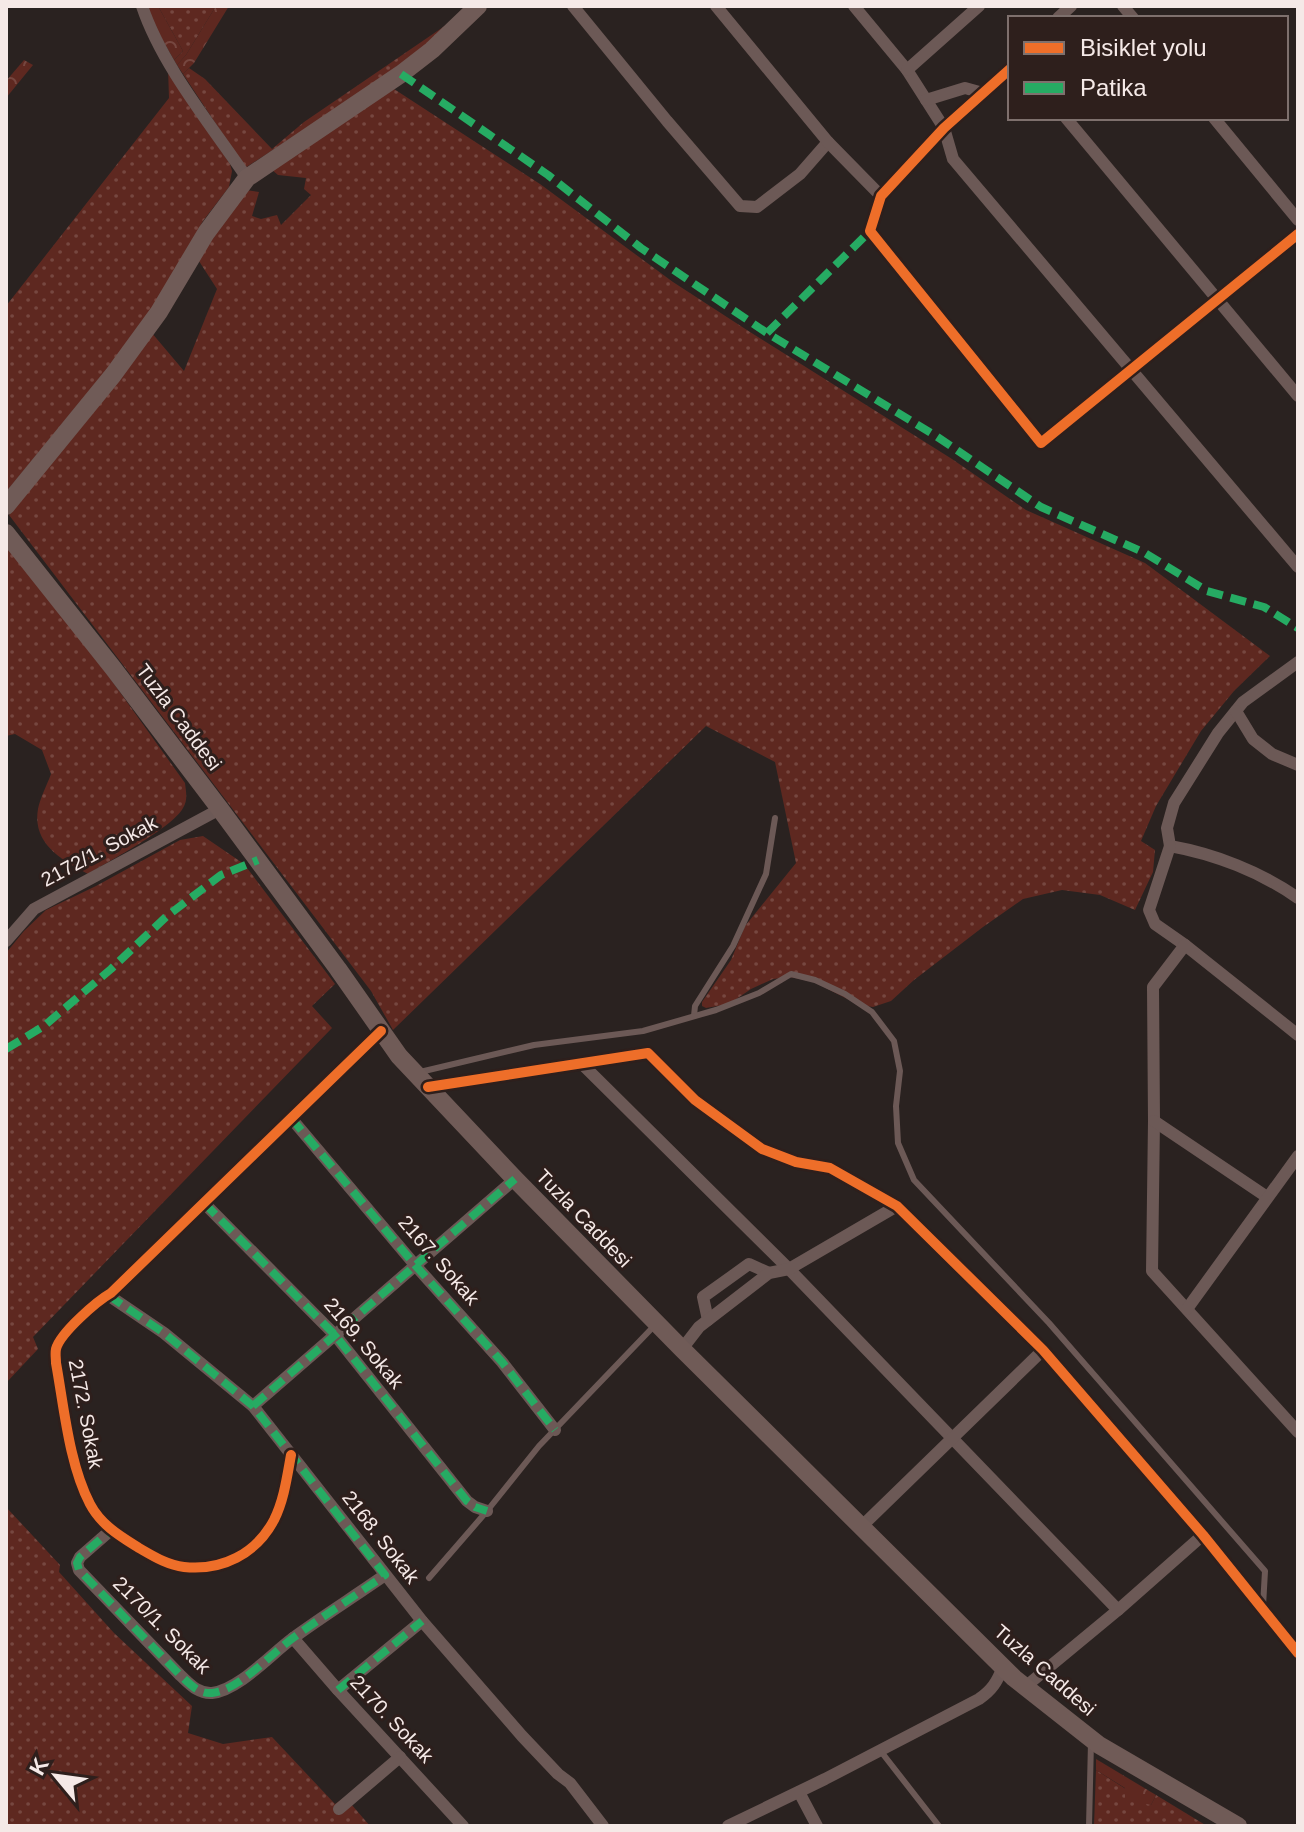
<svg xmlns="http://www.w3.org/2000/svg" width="1304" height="1832" viewBox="0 0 1304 1832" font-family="Helvetica,sans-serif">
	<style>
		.green { fill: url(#green-dots) }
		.forest { fill: url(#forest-crowns) }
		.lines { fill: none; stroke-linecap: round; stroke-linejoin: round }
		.lane { stroke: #6c5956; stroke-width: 6 }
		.street { stroke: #6c5956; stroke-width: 12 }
		.secondary { stroke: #705b57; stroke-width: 18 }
		.quiet { stroke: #26ab63; stroke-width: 8; stroke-dasharray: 16 8; stroke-linecap: butt }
		.cycleway-casing { stroke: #2e1f1c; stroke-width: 15 }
		.cycleway { stroke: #ee6e29; stroke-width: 10 }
		.labels { text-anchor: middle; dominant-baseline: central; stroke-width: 6; stroke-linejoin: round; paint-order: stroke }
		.street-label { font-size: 20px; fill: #f5e9e7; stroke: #2e1f1c }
	</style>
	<defs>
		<pattern id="green-dots" width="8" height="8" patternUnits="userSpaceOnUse" patternTransform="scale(2)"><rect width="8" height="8" fill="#5e2820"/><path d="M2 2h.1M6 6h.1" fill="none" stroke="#764740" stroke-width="1.8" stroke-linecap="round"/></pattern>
		<pattern id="forest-crowns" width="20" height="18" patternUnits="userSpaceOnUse" patternTransform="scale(2)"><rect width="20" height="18" fill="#5e2820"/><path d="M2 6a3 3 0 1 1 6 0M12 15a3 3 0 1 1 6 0" fill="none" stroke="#764740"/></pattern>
	</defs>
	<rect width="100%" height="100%" fill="#2a2220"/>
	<g class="green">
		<polygon points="158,6 216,6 186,55 177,65 174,60 183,51"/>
		<polygon points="469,6 400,67 245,168 183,74 189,68 205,79 272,149 304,122 449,23"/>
		<polygon points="168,68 230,164 232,171 229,187 203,221 163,292 136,334 6,492 6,306 169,98"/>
		<polygon points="394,89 540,184 673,282 750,332 952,459 1026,510 1145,563 1270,656 1234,691 1201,731 1156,806 1141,841 1155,850 1153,872 1135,910 1100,895 1062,890 1023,899 983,927 914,980 891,1001 873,1007 859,1005 814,982 790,977 773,979 751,989 729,1004 706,1008 702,1006 702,1002 731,960 745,926 796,863 775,762 706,726 393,1030 371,991 9,515 151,332 184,371 217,289 197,258 246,190 259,192 252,216 261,219 277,215 281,225 311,195 304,189 306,178 278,175 271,169"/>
		<path d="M6,546l78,96 101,141c1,9 3,17 -2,25 -11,20 -74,53 -95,66 -26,-14 -56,-30 -50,-65 2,-11 9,-24 13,-35l-9,-24 -27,-16 -9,2z"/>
		<polygon points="203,836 244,864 335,984 312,1006 332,1028 33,1337 38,1349 6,1383 6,953 24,931 46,910 96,886 180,840"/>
		<polygon points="6,1507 60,1565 59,1572 114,1633 192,1706 188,1733 223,1744 272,1737 335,1804 345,1797 370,1826 6,1826"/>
		<polygon points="1096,1770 1151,1805 1156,1795 1207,1826 1094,1826"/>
	</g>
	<g class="forest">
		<polygon points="147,6 158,6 183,51 174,60 154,25"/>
		<polygon points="216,6 229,6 194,63 183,74 177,65 186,55"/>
		<polygon points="24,60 33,65 6,98 6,81"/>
		<polygon points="1096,1759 1156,1795 1151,1805 1125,1799 1125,1788 1096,1770"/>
	</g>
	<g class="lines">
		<g class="lane">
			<polyline points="694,1016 695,1006 733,946 766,874 775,818"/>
			<polyline points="420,1072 534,1045 643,1031 716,1010 759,993 791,974 815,980 845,994 872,1012 894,1041 900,1071 896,1106 898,1143 914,1180 1049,1323 1265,1571 1263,1606"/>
			<polyline points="429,1578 487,1511 539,1446 655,1325"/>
			<polyline points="879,1749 939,1826"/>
			<polyline points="1089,1826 1091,1742"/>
		</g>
		<g class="street">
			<path d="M142,6c20,60 70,120 105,172"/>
			<polyline points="573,6 667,121 740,206 757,207 800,174 828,142"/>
			<polyline points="716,6 828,142 881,196"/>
			<polyline points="854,6 907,70 944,128 953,159 1298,567"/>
			<polyline points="1123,6 1133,18"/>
			<polyline points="1058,18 1071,6"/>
			<polyline points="1010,69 944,128 881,196 870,231 1041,443 1298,234"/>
			<polyline points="907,70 979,6"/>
			<polyline points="926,100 965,88 983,93"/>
			<polyline points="1066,118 1298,396"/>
			<polyline points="1214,118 1298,220"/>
			<path d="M1298,662l-55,40 -25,31 -44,70 -7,25 3,18c45,8 91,26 128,52"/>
			<polyline points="1236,711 1253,739 1272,754 1298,765"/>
			<polyline points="1170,846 1149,910 1155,924 1185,945"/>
			<polyline points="6,941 34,909 220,809"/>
			<polyline points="1298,1035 1185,945 1153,987 1154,1121 1152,1271 1298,1432"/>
			<polyline points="582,1064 789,1269 1118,1610"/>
			<polyline points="428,1087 648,1053 695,1100 762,1149 796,1162 830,1168 897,1206 1043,1350 1203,1535 1298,1653"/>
			<polyline points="291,1118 415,1265 502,1362 555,1430"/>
			<polyline points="1154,1121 1267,1197"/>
			<polyline points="204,1203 335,1335 467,1501 475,1507 487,1511"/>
			<polyline points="108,1295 164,1333 253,1406 422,1621 522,1736 558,1774 570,1783 603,1826"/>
			<polyline points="1187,1309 1298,1156"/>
			<polyline points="708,1320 703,1297 749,1264 769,1273"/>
			<polyline points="682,1349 699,1327 769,1273 789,1269 897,1206"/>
			<polyline points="253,1406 515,1179"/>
			<path d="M291,1455c-4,22 -7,45 -17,65 -18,34 -52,51 -90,47 -17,-2 -31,-11 -45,-19 -19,-12 -38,-23 -49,-44 -21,-40 -26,-97 -34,-141 0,-5 -1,-9 0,-14 4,-16 41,-48 55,-56l270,-262"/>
			<polyline points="862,1526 1043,1350"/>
			<path d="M111,1530l-31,27 -3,6 2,7 101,105c10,9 18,19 32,18 27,-3 59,-39 81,-55 30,-22 62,-42 92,-63"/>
			<polyline points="293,1638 338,1690 463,1826"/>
			<polyline points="1025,1687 1118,1610 1203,1535"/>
			<polyline points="338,1690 422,1621"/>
			<polyline points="799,1792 817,1826"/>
			<polyline points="339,1809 400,1757"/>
			<path d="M728,1826l97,-47 154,-80c13,-9 18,-17 24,-32"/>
		</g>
		<g class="secondary">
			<polyline points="6,506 113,375 159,312 206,233 247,178 401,74 432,50 478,6"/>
			<polyline points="6,533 113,668 220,809 338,969 399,1056 515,1179 682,1349 1014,1678 1099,1745 1238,1826"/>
		</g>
		<g class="quiet">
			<polyline points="401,74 548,175 641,248 767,333 936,436 1041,507 1145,553 1207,591 1264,607 1298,628"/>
			<polyline points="767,333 870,231"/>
			<polyline points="6,1049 44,1026 111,969 167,916 221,875 258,860"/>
			<polyline points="291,1118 415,1265 502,1362 555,1430"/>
			<polyline points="204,1203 335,1335 467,1501 475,1507 487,1511"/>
			<path d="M108,1295l56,38 89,73 132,169c-30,21 -62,41 -92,63 -22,16 -54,52 -81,55 -14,1 -22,-9 -32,-18l-101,-105 -2,-7 3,-6 31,-27"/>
			<polyline points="253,1406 515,1179"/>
			<polyline points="338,1690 422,1621"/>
		</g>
		<defs>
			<g id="cycleway">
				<polyline points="1010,69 944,128 881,196 870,231 1041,443 1298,234"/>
				<polyline points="428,1087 648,1053 695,1100 762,1149 796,1162 830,1168 897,1206 1043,1350 1203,1535 1298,1653"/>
				<path d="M291,1455c-4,22 -7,45 -17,65 -18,34 -52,51 -90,47 -17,-2 -31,-11 -45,-19 -19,-12 -38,-23 -49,-44 -21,-40 -26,-97 -34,-141 0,-5 -1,-9 0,-14 4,-16 41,-48 55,-56l270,-262"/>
			</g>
		</defs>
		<use href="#cycleway" class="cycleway-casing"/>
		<use href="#cycleway" class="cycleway"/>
	</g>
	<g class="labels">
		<g class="street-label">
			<text transform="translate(179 717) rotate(53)">Tuzla Caddesi</text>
			<text transform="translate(99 851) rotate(-28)">2172/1. Sokak</text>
			<text transform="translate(584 1218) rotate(46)">Tuzla Caddesi</text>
			<text transform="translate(439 1260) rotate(49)">2167. Sokak</text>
			<text transform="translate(364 1343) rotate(50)">2169. Sokak</text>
			<text transform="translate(86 1414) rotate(79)">2172. Sokak</text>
			<text transform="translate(381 1537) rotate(52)">2168. Sokak</text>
			<text transform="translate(162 1625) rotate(45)">2170/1. Sokak</text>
			<text transform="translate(1045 1670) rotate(41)">Tuzla Caddesi</text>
			<text transform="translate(392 1719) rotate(47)">2170. Sokak</text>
		</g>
	</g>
	<rect width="1304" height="1832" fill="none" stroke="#f5e9e7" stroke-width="16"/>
	<rect x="1008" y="16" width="280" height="104" fill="#2e1f1c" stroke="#7e706d" stroke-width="2"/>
	<rect x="1024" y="42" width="40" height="12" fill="#ee6e29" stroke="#7e706d" stroke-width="2"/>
	<text x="1080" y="56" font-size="24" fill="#f5e9e7">Bisiklet yolu</text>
	<rect x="1024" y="82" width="40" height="12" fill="#26ab63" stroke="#7e706d" stroke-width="2"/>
	<text x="1080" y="96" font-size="24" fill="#f5e9e7">Patika</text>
	<g transform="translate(56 1776) rotate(299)" stroke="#2e1f1c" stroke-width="6" paint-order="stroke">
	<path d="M0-6L14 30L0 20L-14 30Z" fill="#f5e9e7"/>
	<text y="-12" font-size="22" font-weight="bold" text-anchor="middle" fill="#f5e9e7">K</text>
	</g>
</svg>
